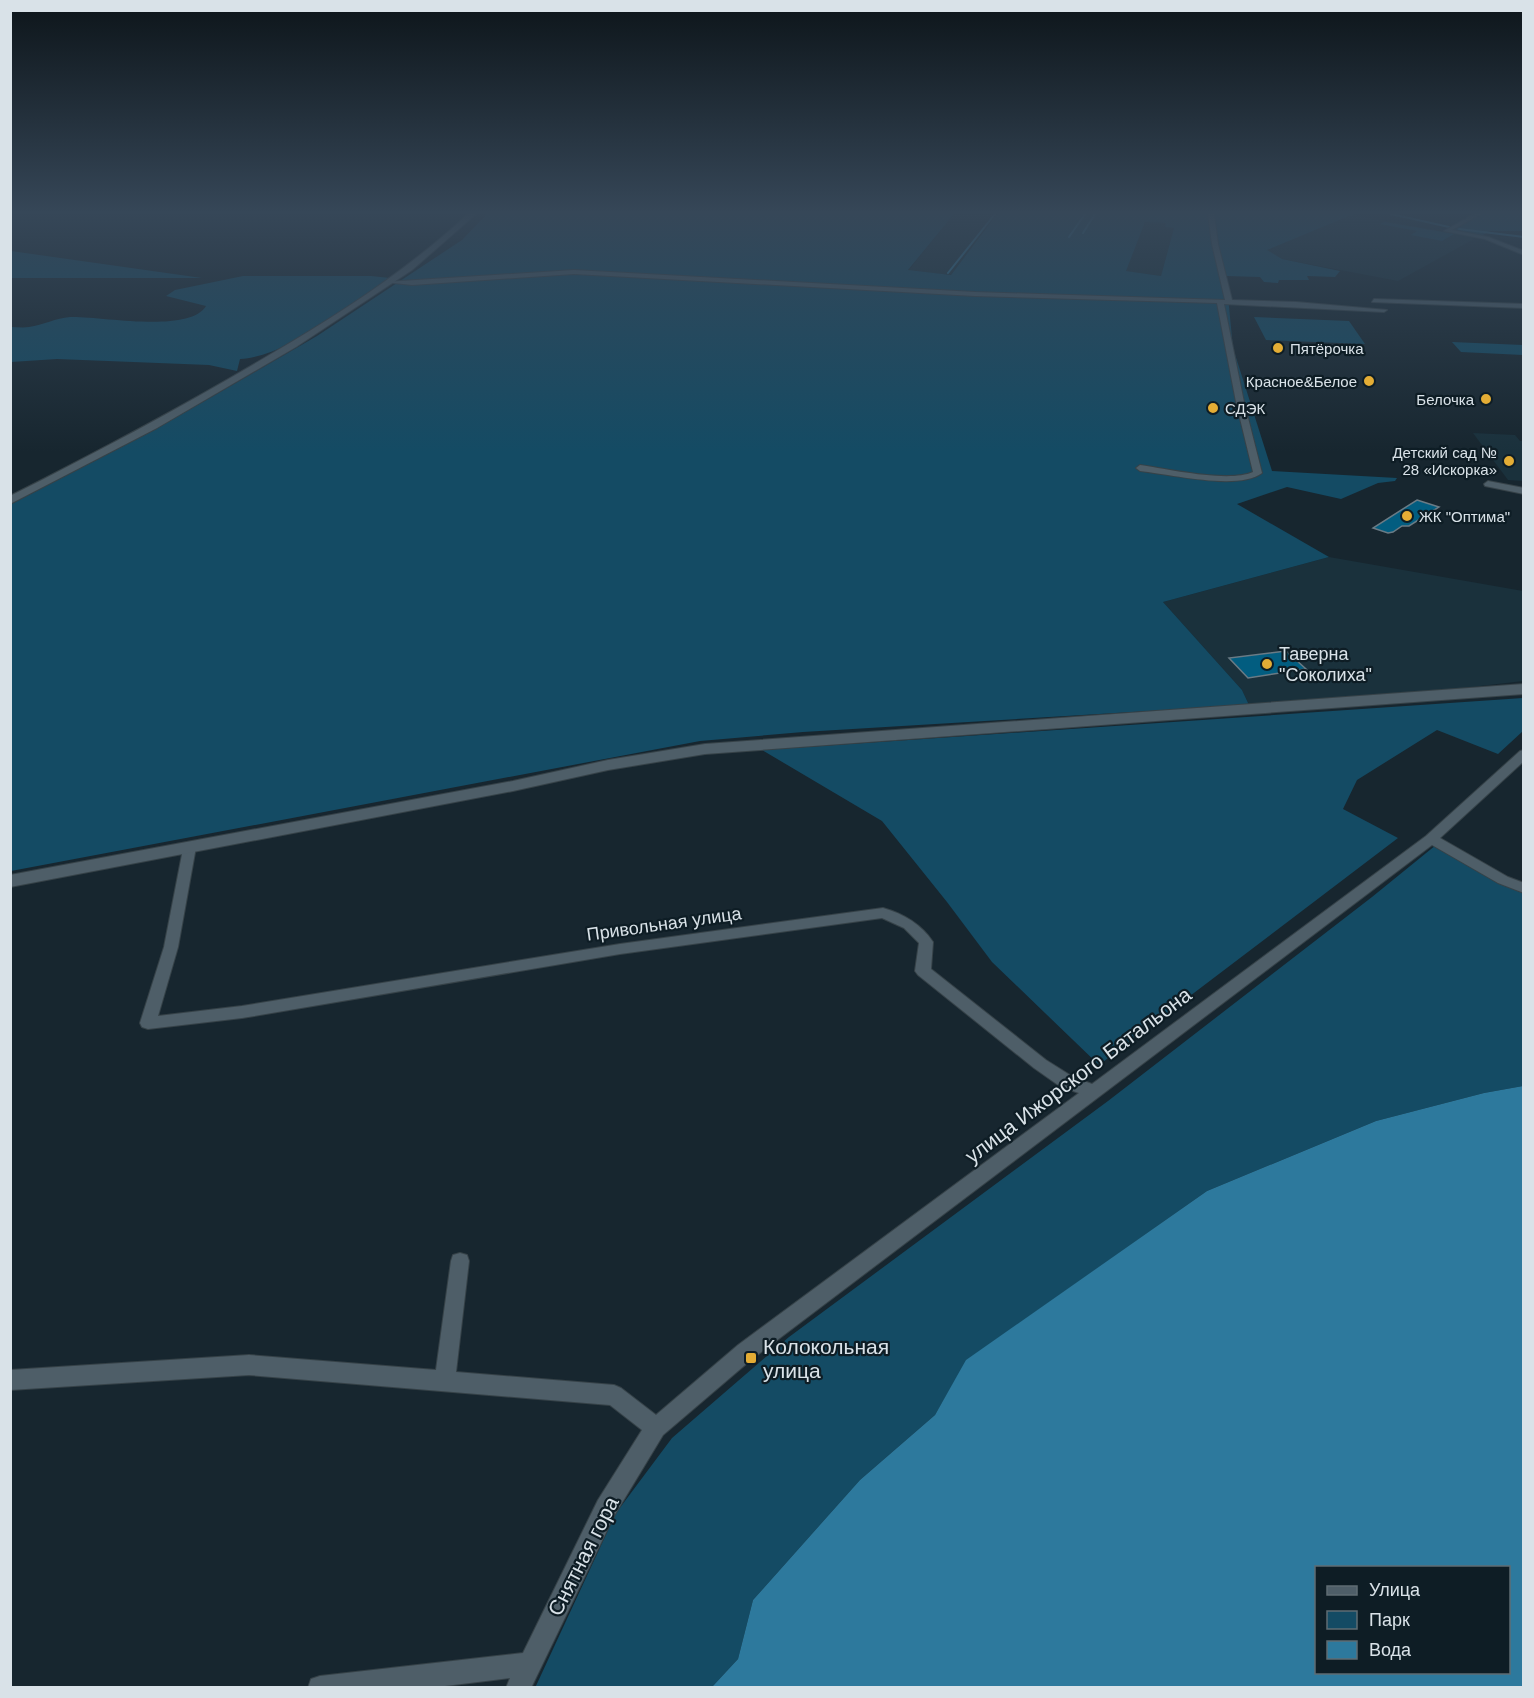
<svg xmlns="http://www.w3.org/2000/svg" width="1534" height="1698" viewBox="0 0 1534 1698" font-family="Arial,sans-serif">
	<style>
		.built { fill: #1a313c }
		.green { fill: #144b64; fill-rule: evenodd }
		.water { fill: #2d799d; fill-rule: evenodd }
		.lines { fill: none; stroke-linecap: round; stroke-linejoin: round }
		.stream { stroke: #2d799d; stroke-width: 2 }
		.building { fill: #025d80; stroke: #6a7b85; stroke-width: 1.5 }
		.minor-casing { stroke: #364248; stroke-width: 2 }
		.tertiary-casing { stroke: #364248; stroke-width: 2 }
		.minor { fill: #4e5e68; fill-rule: evenodd }
		.tertiary { fill: #4e5e68; fill-rule: evenodd }
		.poi-dot { fill: #e4ad35; stroke: #0e1d25; stroke-width: 2 }
		.labels { text-anchor: middle; dominant-baseline: central; stroke-width: 4.5; stroke-linejoin: round; paint-order: stroke }
		.far-poi-label { font-size: 15px; fill: #d9e2e8; stroke: #0e1d25; text-anchor: start }
		.poi-label { font-size: 18px; fill: #d9e2e8; stroke: #0e1d25; text-anchor: start }
		.street-label { font-size: 18px; fill: #d9e2e8; stroke: #0e1d25 }
		.near-street-label { font-size: 21px; fill: #d9e2e8; stroke: #0e1d25 }
		.near-poi-label { font-size: 21px; fill: #d9e2e8; stroke: #0e1d25; text-anchor: start }
	</style>
	<rect width="100%" height="100%" fill="#17262f"/>
	<g class="built">
		<polygon points="954,214 997,214 951,275 908,271"/>
		<polygon points="1352,215 1468,236 1474,239 1398,281 1282,259 1266,250"/>
		<polygon points="1145,222 1167,223 1165,227 1174,228 1161,276 1125,271"/>
		<polygon points="1473,433 1515,435 1520,441 1523,441 1523,481 1508,480"/>
		<polygon points="1329,557 1523,591 1523,681 1403,695 1249,705 1242,690 1163,602"/>
	</g>
	<g class="green">
		<path d="M487,214h467l-46,56 43,5 46,-61h357l-87,36 15,9 58,12 -5,6 -28,-1 2,4h-30l-1,3 -14,-1 -4,-5 -34,-1 7,72 39,123 125,7 -2,3 -17,2 -37,16 -54,-12 -50,17 92,53 -166,45 79,88 7,15 -446,27 -103,9 -689,130v-367l190,-101 116,-67 145,-96zM1145,222l21,1 -1,4 9,1 -13,48 -35,-5z"/>
		<polygon points="1482,214 1523,214 1523,231 1490,231 1481,236 1451,231"/>
		<polygon points="1385,222 1454,234 1442,241 1411,235 1417,231 1380,224"/>
		<polygon points="11,251 202,278 11,278"/>
		<path d="M243,276h128l19,2c-39,28 -102,78 -150,81l-3,12 -28,-6 -152,-6 -46,3v-35c6,0 12,1 18,0 14,-2 27,-9 41,-10 31,-1 119,17 136,-11l-40,-10 9,-6z"/>
		<polygon points="1254,317 1349,321 1365,344 1266,340"/>
		<polygon points="1452,342 1523,345 1523,355 1461,352"/>
		<polygon points="1523,698 1523,731 1498,754 1437,730 1357,780 1343,809 1398,838 1099,1065 992,962 947,902 882,821 762,750"/>
		<polygon points="1436,845 1523,893 1523,1086 1484,1093 1376,1121 1207,1191 967,1360 935,1415 860,1480 753,1600 738,1659 712,1687 535,1688 616,1513 672,1438 789,1337 1108,1101 1372,897"/>
	</g>
	<path class="water" d="M1523,1086v601h-811l26,-28 15,-59 107,-120 75,-65 31,-55 241,-169 169,-70 108,-28zM1316,1568h192v104h-192z"/>
	<g class="lines">
		<g class="stream">
			<polyline points="1391,214 1449,227"/>
			<polyline points="1459,229 1524,237"/>
			<polyline points="1083,233 1095,214"/>
			<polyline points="1069,237 1085,214"/>
			<polyline points="948,273 995,214"/>
		</g>
	</g>
	<g class="building">
		<polygon points="1417,500 1439,507 1409,526 1402,526 1393,532 1388,533 1373,528"/>
		<polygon points="1286,651 1306,669 1248,678 1229,658"/>
	</g>
	<g class="lines">
		<defs>
			<g id="minor">
				<path d="M1208,214h6l4,30 14,56 64,2 91,8 -3,2 -160,-8 20,98 18,71c-23,18 -93,1 -122,-2l-4,-3 4,-3c27,4 89,18 113,7l-17,-70 -19,-99 -242,-7 -401,-22 -162,11 -27,-3 189,-12 401,22 250,8 -13,-56z"/>
				<polygon points="1474,214 1481,214 1452,230 1488,237 1524,251 1524,255 1485,239 1444,231"/>
				<polygon points="1374,299 1524,304 1524,308 1372,302"/>
				<polygon points="1488,481 1524,488 1524,494 1485,486 1484,484"/>
				<path d="M1524,750v11l-84,77 68,39 16,6v10l-26,-10 -66,-38 -680,514 -89,76 -49,81 -83,172h-25l4,-10 -81,10h-121l3,-9 9,-3 203,-23 75,-153 44,-70 -32,-25 -361,-30 -239,15v-20l239,-15 187,15 15,-109 2,-6 7,-2 7,2 2,6 -13,111 158,13 7,3 35,27 82,-70 341,-252 -18,-6 -27,-19 -116,-93 -3,-4 4,-28 -15,-15 -22,-10 -262,36 -378,64 -94,11 -6,-2 -2,-4 24,-76 20,-103h10l2,3 -18,100 -20,69 84,-10 378,-62 263,-36c21,6 38,16 50,34l-2,27 115,91 27,17 19,7 334,-248 94,-85z"/>
			</g>
			<g id="tertiary">
				<path d="M468,214h8l-64,56 -116,77 -139,81 -147,76v-8c89,-45 176,-91 261,-142 70,-41 138,-85 197,-140z"/>
				<polygon points="1524,684 1524,694 705,754 608,770 513,791 10,887 10,875 513,781 608,760 705,744"/>
			</g>
		</defs>
		<use href="#minor" class="minor-casing"/>
		<use href="#tertiary" class="tertiary-casing"/>
		<use href="#minor" class="minor"/>
		<use href="#tertiary" class="tertiary"/>
	</g>
	<linearGradient id="sky" x2="0" y2="1"><stop stop-color="#0d151a"/><stop offset="0.47" stop-color="#364758"/><stop offset="1" stop-color="#364758" stop-opacity="0"/></linearGradient>
	<rect width="1534" height="452" fill="url(#sky)"/>
	<g class="poi-dot">
		<circle cx="1278" cy="348" r="6"/>
		<circle cx="1369" cy="381" r="6"/>
		<circle cx="1486" cy="399" r="6"/>
		<circle cx="1213" cy="408" r="6"/>
		<circle cx="1509" cy="461" r="6"/>
		<circle cx="1407" cy="516" r="6"/>
		<circle cx="1267" cy="664" r="6"/>
		<rect x="745" y="1352" width="12" height="12" rx="3"/>
	</g>
	<g class="labels">
		<g class="far-poi-label">
			<text x="1290" y="348">Пятёрочка</text>
			<text x="1357" y="381" text-anchor="end">Красное&amp;Белое</text>
			<text x="1474" y="399" text-anchor="end">Белочка</text>
			<text x="1225" y="408">СДЭК</text>
			<text x="1497" y="452" text-anchor="end">Детский сад №<tspan x="1497" dy="17">28 «Искорка»</tspan></text>
			<text x="1419" y="516">ЖК "Оптима"</text>
		</g>
		<g class="poi-label">
			<text x="1279" y="654">Таверна<tspan x="1279" dy="21">"Соколиха"</tspan></text>
		</g>
		<g class="street-label">
			<text transform="translate(664 924) rotate(-8)">Привольная улица</text>
		</g>
		<g class="near-street-label">
			<text transform="translate(1078 1075) rotate(-37)">улица Ижорского Батальона</text>
			<text transform="translate(583 1556) rotate(-63)">Снятная гора</text>
		</g>
		<g class="near-poi-label">
			<text x="763" y="1346">Колокольная<tspan x="763" dy="24">улица</tspan></text>
		</g>
	</g>
	<rect width="1534" height="1698" fill="none" stroke="#d9e2e8" stroke-width="24"/>
	<rect x="1315" y="1566" width="195" height="108" fill="#0e1d25" stroke="#5f6c73" stroke-width="1.5"/>
	<rect x="1327" y="1586" width="30" height="9" fill="#4e5e68" stroke="#5f6c73" stroke-width="1.5"/>
	<text x="1369" y="1596" font-size="18" fill="#d9e2e8">Улица</text>
	<rect x="1327" y="1611" width="30" height="18" fill="#144b64" stroke="#5f6c73" stroke-width="1.5"/>
	<text x="1369" y="1626" font-size="18" fill="#d9e2e8">Парк</text>
	<rect x="1327" y="1641" width="30" height="18" fill="#2d799d" stroke="#5f6c73" stroke-width="1.5"/>
	<text x="1369" y="1656" font-size="18" fill="#d9e2e8">Вода</text>
</svg>
